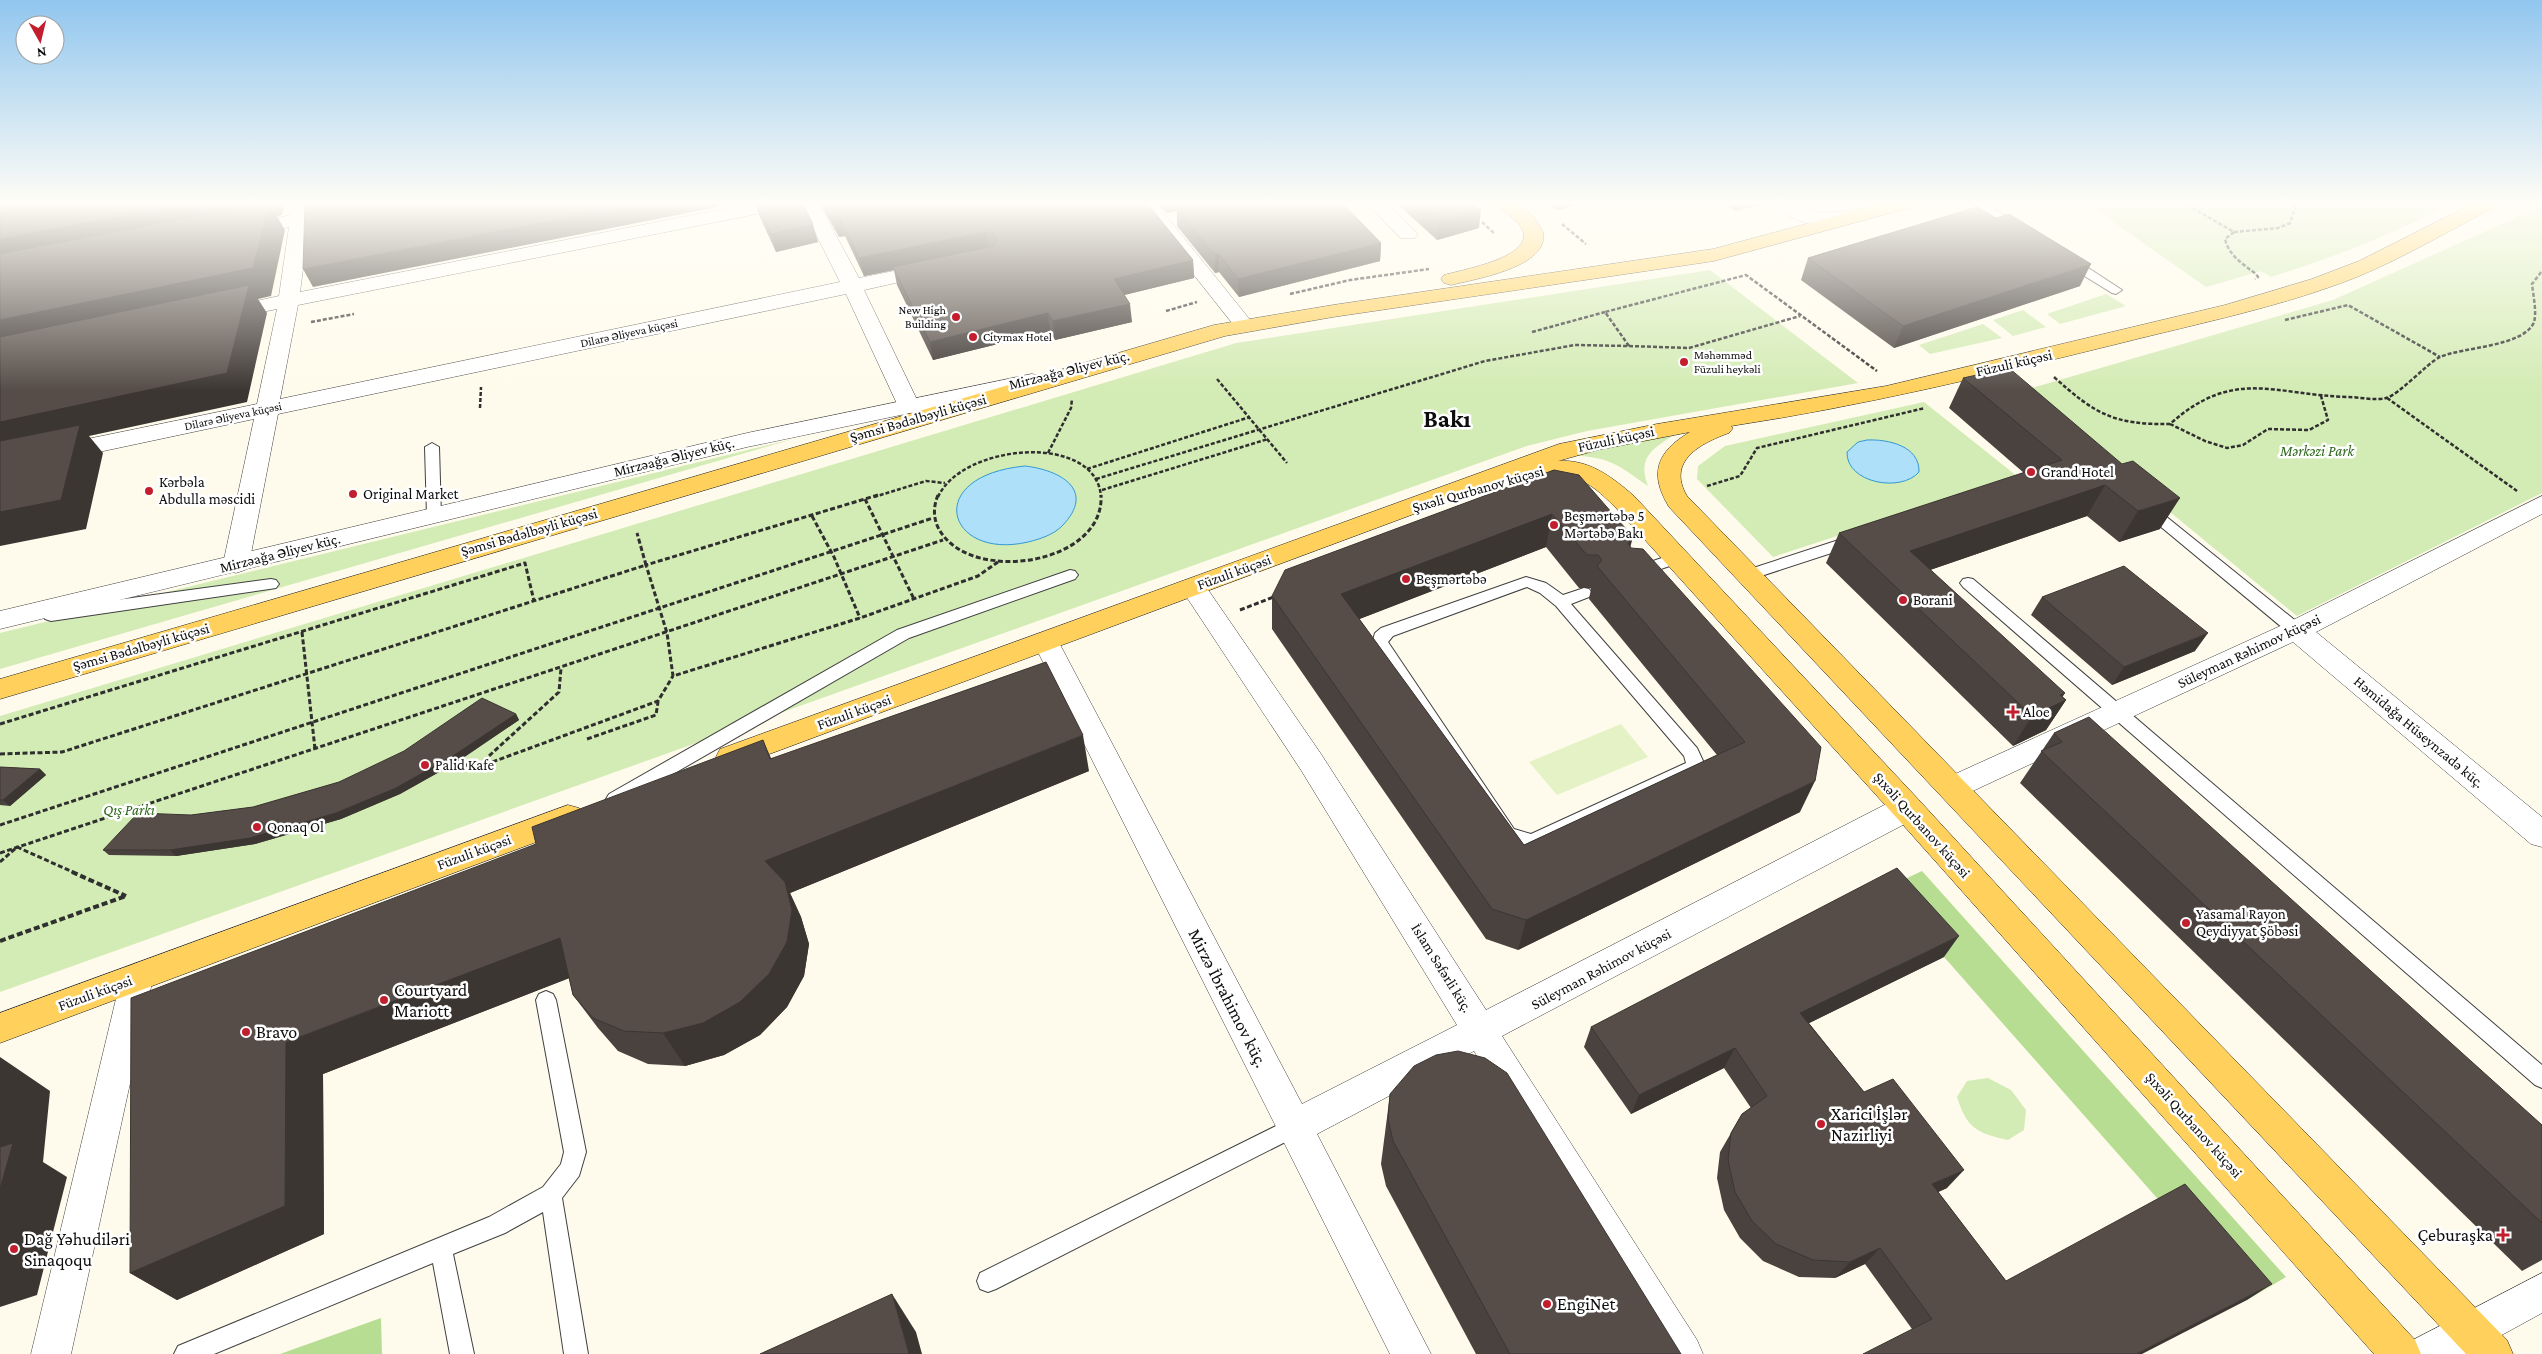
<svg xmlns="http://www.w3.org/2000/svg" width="2542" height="1354" viewBox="0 0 2542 1354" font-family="'Crimson Pro',serif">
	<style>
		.green { fill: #d3ebb4 }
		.forest { fill: #b7dd92 }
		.pitch { fill: #e4f2c6 }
		.water { fill: #aee0f9; stroke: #3299d4 }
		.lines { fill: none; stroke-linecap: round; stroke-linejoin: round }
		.service-casing { stroke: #404040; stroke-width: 2 }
		.minor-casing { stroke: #404040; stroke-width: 1 }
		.tertiary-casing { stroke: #404040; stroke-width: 1 }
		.primary-casing { stroke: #1e1e1e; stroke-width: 1 }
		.path-far2 { stroke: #2f2f2f; stroke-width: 2.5; stroke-dasharray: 4 2; stroke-linecap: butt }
		.path-far1 { stroke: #2f2f2f; stroke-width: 3; stroke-dasharray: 5 2.5; stroke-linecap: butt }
		.path { stroke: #2f2f2f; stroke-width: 4; stroke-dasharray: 6 3; stroke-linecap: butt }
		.service { fill: #fff; fill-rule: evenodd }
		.minor { fill: #fff; fill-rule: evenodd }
		.tertiary { fill: #fff; fill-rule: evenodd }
		.primary { fill: #ffd15c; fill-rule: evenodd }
		.wall { fill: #4a423e; fill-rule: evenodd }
		.shaded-wall { fill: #3c3632 }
		.building { fill: #564d48; stroke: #3c3632; fill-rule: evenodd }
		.poi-dot { fill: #c31e2d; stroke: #fff; stroke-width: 2 }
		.labels { text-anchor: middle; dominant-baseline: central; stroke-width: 5; stroke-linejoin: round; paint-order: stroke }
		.far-poi-label { font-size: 12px; fill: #0d0d0d; stroke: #fff; text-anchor: start }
		.far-street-label { font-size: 12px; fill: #0d0d0d; stroke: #fff }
		.street-label { font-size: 15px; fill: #0d0d0d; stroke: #fff }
		.park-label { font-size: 15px; font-style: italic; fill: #2d671a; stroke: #fff }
		.poi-label { font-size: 15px; fill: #0d0d0d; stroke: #fff; text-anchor: start }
		.near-poi-label { font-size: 18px; fill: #0d0d0d; stroke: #fff; text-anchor: start }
		.near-street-label { font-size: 18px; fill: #0d0d0d; stroke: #fff }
		.town-label { font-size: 25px; font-weight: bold; fill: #0d0d0d; stroke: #fff }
	</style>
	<rect width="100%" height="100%" fill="#fffbec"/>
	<g class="green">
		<path d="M2085,202h370c-59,31 -120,55 -184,75l-10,-6 -55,16z"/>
		<polygon points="2542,206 2542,493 2297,616 2022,391 2333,300"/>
		<polygon points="1710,270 1858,383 1587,431 1527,446 0,992 0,716 1236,343"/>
		<polygon points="2106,294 2126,306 2060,324 2047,314"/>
		<polygon points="2023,310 2046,327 2013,336 1993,320"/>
		<polygon points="1983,324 2002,338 1930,354 1919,345"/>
		<polygon points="1924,402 2018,477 1773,557 1697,479 1698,466 1725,446"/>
		<path d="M1676,434c-23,14 -39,23 -28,52 -33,-23 -38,-29 -80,-31z"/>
		<polygon points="793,439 0,669 0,633"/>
		<path d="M1988,1078l23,12 15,20 -2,20 -16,10c-32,-7 -41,-12 -51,-43l10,-16z"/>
	</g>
	<g class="forest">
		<polygon points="1922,871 2286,1277 2247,1300 1884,889"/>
		<polygon points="381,1318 382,1354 280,1354"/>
	</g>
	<polygon class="pitch" points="1621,724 1648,757 1557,795 1529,762"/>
	<g class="water">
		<path d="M1867,440c21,-1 53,6 52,32 -18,21 -73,11 -72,-20l11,-10z"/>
		<path d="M1025,466c35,4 72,24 37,60 -9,9 -22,13 -34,16 -81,19 -107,-66 -3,-76z"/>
	</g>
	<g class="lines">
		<defs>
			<g id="service">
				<polygon points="1971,202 1984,202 2025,229 2023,231 2015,231"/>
				<polygon points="2069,257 2073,258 2122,290 2116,294 2112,293 2065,264 2065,258"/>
				<polygon points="432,443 439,447 441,516 434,521 427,516 425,447"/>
				<polygon points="2148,504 2153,506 2302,626 2304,630 2302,634 2290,634 2143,512 2141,509 2143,506"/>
				<polygon points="1854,535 1861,540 1859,544 1749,580 1744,579 1741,575 1744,571"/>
				<polygon points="1676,553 1681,554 1683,558 1681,562 1638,577 1633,576 1630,572 1633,568"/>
				<polygon points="1070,570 1075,571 1078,575 1075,579 909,638 621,804 615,806 609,804 606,799 609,794 897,630"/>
				<path d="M1526,577l20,6 17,12 21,-7 5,1 3,4 -3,4 -18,7 126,144 7,15 -6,12 -166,74 -13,-2 -17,-8 -130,-196 3,-10 6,-5zM1527,587l13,6 16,13 128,150 2,7 -155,71 -17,-5 -126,-187 5,-6z"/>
				<polygon points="1968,578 1973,579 2542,1065 2542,1088 2535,1085 1963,587 1960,583 1963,579"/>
				<polygon points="271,579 276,580 279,584 276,588 51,621 45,619 43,615 45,611 51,609"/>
				<polygon points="546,991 553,994 556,1000 586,1152 579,1176 562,1198 588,1354 564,1354 543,1212 505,1233 453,1254 474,1354 450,1354 433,1263 214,1354 174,1354 178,1346 489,1217 543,1187 561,1164 564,1152 536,1000 539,994"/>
				<polygon points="1294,1117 1301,1120 1305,1127 1301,1134 996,1289 988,1292 980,1289 977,1281 980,1273"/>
			</g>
			<g id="minor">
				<polygon points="293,202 311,202 310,211 357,202 393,202 391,206 384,208 309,223 300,292 759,202 796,202 794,206 787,208 298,305 280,399 840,282 800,202 818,202 859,278 933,263 940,265 943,269 940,273 864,290 920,406 917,411 909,413 901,411 898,406 846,294 278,414 249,564 245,570 236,573 227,570 223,564 254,419 0,473 0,457 257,404 277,309 227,319 220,317 217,313 220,309 279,296 289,227 244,236 237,234 234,230 237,226 291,215"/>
				<polygon points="1136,202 1155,202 1251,321 1255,325 1251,329 1244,331 1237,329"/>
				<polygon points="1365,202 1385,202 1418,234 1415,238 1401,238"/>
				<path d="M1775,202h21l23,11 39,-3 7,2 3,4 -3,4c-27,7 -74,10 -90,-18z"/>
				<polygon points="2542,496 2542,514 2316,632 2542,817 2542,847 2531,844 2293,642 1962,796 1952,800 1942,796 1937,788 1942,780 2287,623"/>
				<polygon points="1193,578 1202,581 1321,754 1486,1010 1896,799 1907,796 1918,799 1922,808 1918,817 1502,1036 1697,1340 1703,1354 1660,1354 1474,1051 1317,1134 1431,1354 1390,1354 1033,642 1037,635 1046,632 1055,635 1302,1104 1457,1025 1301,770 1180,587 1184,581"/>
				<polygon points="137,963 149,968 153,978 71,1354 31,1354 121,978 125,968"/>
				<polygon points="2542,1273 2542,1313 2467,1354 2407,1354 2413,1340"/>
			</g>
			<polygon id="tertiary" points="1032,374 1040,376 1043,381 1040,386 747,447 0,629 0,611 747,433"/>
			<g id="primary">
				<path d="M1495,202h21l18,15 9,15c7,35 -68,47 -92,53l-7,-2 -3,-4 3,-4c18,-5 92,-18 78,-46 -6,-12 -21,-16 -27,-27z"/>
				<polygon points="1888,202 1918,202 1916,206 1714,261 1333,317 1225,336 0,699 0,679 1214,325 1333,305 1713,249"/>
				<path d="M2476,202h23l-2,4c-47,24 -92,51 -140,71 -76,30 -157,46 -236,66 -130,32 -258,63 -390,83l2,2 -4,5c-28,10 -63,28 -42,63l820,844 6,14h-47l-797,-847c-20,-33 -13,-55 21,-75l-93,18 -39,11c31,-2 54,16 76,35l284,303 497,541 6,14h-47l-478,-537 -280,-309c-16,-16 -33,-33 -58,-32 -11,0 -21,3 -31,0l-3,-3 -784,292 -10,3 -10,-3 -4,-8 4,-8 839,-305 98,-20 229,-38 339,-81 87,-26 47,-18z"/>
				<polygon points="568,805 579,808 583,817 579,826 0,1043 0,1013"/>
			</g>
		</defs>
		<use href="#service" class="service-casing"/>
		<use href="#minor" class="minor-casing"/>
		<use href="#tertiary" class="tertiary-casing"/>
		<use href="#primary" class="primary-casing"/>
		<g class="path-far2">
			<polyline points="2182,202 2234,232 2278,228 2290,223 2297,202"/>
			<polyline points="1482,222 1495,234"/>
			<polyline points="1562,224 1586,244"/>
			<path d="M2234,232l-9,7c4,17 18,25 31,35l2,3 -3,2"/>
			<polyline points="1290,294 1350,280 1429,269"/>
			<polyline points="1166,311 1197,302"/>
			<polyline points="2285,320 2348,305 2440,357"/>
			<polyline points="311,322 354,314"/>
			<polyline points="1532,332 1605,312"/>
			<polyline points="1629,346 1689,348 1800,316"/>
			<path d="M2054,377c41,37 60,48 116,47 64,-57 104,-29 178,-27 12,0 27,4 38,1 13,-3 40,-34 54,-41 22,-10 84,-10 94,-35 3,-10 -1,-28 -2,-38l10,-13"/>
			<polyline points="1217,379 1287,463"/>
			<polyline points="2387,398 2517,491"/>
			<polyline points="480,408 481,387"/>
			<polyline points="2170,424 2205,441 2227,448 2243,445 2268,429 2309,430 2328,420 2321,396"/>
			<polyline points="1048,453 1071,408 1072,399"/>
			<polyline points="1087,469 1250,417"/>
			<polyline points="1096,479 1485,361 1575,345 1629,346 1605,312 1746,275 1877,371"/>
			<polyline points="1707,486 1740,476 1757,448 1925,408"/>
			<polyline points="1102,490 1268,439"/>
			<polyline points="874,497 926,481 945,483"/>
			<path d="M938,497c24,-54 159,-65 163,0"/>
		</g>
		<g class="path-far1">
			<polyline points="878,495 646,565 667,633 673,676 860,618 978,576 998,562"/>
			<path d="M938,495c-5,12 -5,25 2,36 33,54 165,33 161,-36"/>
			<polyline points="865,499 914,599"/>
			<polyline points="812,516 834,557 860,618"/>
			<polyline points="1240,610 1276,596"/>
			<polyline points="302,632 315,749"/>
			<polyline points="0,724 525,563 534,601"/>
			<polyline points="587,739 656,715 658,702"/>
			<polyline points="0,754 62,752 646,565 637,533"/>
			<polyline points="457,762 476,768 658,701 673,676"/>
			<polyline points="478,766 559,692 561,668"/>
			<polyline points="0,825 933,518"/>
			<polyline points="0,853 943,540"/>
			<polyline points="0,862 17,847 75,873"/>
		</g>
		<g class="path">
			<polyline points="72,872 126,896"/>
			<polyline points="0,941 126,896"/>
		</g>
		<use href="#service" class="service"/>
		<use href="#minor" class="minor"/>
		<use href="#tertiary" class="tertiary"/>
		<use href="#primary" class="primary"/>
	</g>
	<g class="wall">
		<polygon points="755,202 802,202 818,242 776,252 759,215"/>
		<polygon points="819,202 1146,202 1193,260 1194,278 1124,295 1132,322 1055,340 1050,331 933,360 897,285 894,270 864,276 845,236 839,237"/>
		<polygon points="1156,202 1349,202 1342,203 1381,243 1380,261 1239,297 1219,272 1215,273 1177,226 1177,211 1167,213"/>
		<polygon points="1395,202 1471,202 1479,228 1437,240"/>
		<polygon points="1547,202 1589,202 1557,210"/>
		<polygon points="1723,202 1772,202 1735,211"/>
		<polygon points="1808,258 2080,286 1894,348 1801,280"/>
		<polygon points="2009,368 2160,529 2119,542 2087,516 1930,570 2066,700 2046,730 2013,746 1826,563 1839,533 2024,473 1949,408 1963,378"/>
		<path d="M1554,470l76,77 170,265 -282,138 -32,-11 -214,-310v-33zM1546,547l33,41h11l1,1 -2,10 128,156 -193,90 -165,-226z"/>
		<polygon points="2042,597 2195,651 2112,685 2031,615"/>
		<polygon points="516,714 519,720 457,762 400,794 341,819 255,844 176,856 109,855 103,850 191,815 253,807 339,782"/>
		<polygon points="2054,733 2542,1125 2542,1260 2522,1271 2020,783"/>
		<polygon points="763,740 771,758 1089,771 790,893 801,917 809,944 804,976 787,1007 760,1035 724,1055 685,1066 648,1064 618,1051 598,1028 573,995 569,978 323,1074 324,1234 177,1300 130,1273 536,844"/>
		<polygon points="0,767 40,769 46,775 10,806 0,805"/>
		<polygon points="1944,957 1809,1023 1864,1092 1947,1188 1938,1192 2006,1281 2247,1300 1912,1329 1865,1264 1835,1278 1799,1277 1763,1261 1740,1238 1724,1210 1717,1178 1720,1152 1742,1114 1751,1108 1724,1068 1631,1114 1584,1047 1591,1027"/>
		<polygon points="1390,1094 1681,1354 1476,1354 1386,1186 1381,1164"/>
	</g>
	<g class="shaded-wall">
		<polygon points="194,202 285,202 282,215 277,216 285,230 271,296 258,299 267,313 247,402 89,436 103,453 86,529 0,546 0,239"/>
		<polygon points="648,202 743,202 313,287 303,269"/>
		<polygon points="1166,202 1224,202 1176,209 1177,211 1167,213"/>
		<polygon points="1559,202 1589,202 1557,210"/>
		<polygon points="1738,202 1772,202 1735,211"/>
		<polygon points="1481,210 1479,228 1437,240 1439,222"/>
		<polygon points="840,218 845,236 839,237 834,220"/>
		<polygon points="813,224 818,242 776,252 771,234"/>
		<polygon points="986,232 989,250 893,267 894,270 864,276 859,258"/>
		<polygon points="1381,243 1380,261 1239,297 1238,279"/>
		<polygon points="1219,254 1219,272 1215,273 1215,255"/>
		<polygon points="1193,260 1194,278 1116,297 1114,279"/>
		<polygon points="2091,264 2080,286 1894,348 1903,326"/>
		<polygon points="1130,304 1132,322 1055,340 1053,321"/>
		<polygon points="1048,313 1050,331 933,360 930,342"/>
		<polygon points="2105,485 2087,516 1895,582 1910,551"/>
		<polygon points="2180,498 2160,529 2119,542 2138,511"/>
		<polygon points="1552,514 1546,547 1339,627 1341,594"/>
		<polygon points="1633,537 1624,570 1628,543"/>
		<polygon points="2208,633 2195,651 2112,685 2124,667"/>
		<polygon points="2065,693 2058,704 2066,700 2046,730 2013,746 2032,716 2060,695"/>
		<polygon points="516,714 519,720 457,762 400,794 341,819 255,844 176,856 170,850"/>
		<polygon points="1083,735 1089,771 790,893 801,917 809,944 804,976 787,1007 760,1035 724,1055 685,1066 663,1033 765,861"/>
		<polygon points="40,769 46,775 10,806 3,800"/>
		<polygon points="1815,781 1800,812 1518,950 1526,920"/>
		<polygon points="1959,936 1944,957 1789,1033 1800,1013"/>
		<polygon points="560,938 585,972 323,1074 324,1234 177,1300 130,1273 286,1042"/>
		<polygon points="1735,1048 1724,1068 1631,1114 1639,1095"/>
		<polygon points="0,1057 50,1091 43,1162 67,1177 37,1295 0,1307"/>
		<polygon points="1964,1170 1947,1188 1916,1202 1932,1184"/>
		<polygon points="1880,1248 1865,1264 1835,1278 1850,1262"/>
		<polygon points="2272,1284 2247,1300 2142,1354 2136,1354"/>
		<polygon points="892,1294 916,1332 922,1354 909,1354"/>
	</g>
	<g class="building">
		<polygon points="0,202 194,202 0,239"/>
		<polygon points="270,202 253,268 0,320 0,254"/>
		<polygon points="326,202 648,202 303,269 305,206"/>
		<polygon points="756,202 802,202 813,224 771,234"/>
		<polygon points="824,202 1146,202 1193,260 1114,279 1130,304 1053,321 1048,313 930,342 893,267 994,246 998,240 994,234 986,232 859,258 840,218 834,220"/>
		<polygon points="1210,202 1341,202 1381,243 1238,279 1219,254 1215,255 1176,209"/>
		<polygon points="1416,202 1471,202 1481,210 1439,222"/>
		<polygon points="1977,207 1996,218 2009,214 2091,264 1903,326 1808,258"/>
		<polygon points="249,285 227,373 0,422 0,337"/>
		<polygon points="2009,368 2122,464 2133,461 2180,498 2138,511 2105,485 1910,551 2065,693 2060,695 2066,700 2032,716 1839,533 2062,460 1963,378"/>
		<polygon points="80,425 61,500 0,512 0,441"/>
		<path d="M1554,470l25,5 54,62 -5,6 3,5 12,1 178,198 -6,34 -289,139 -34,-11 -220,-313 13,-26zM1552,514l35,41h11l4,5 -5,6 148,176 -221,103 -183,-251z"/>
		<polygon points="2124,566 2208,633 2124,667 2042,597"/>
		<polygon points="1046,662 1083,735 765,861 785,882 792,910 787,942 769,974 740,1002 703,1023 663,1033 624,1031 593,1018 573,995 560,938 286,1042 285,1206 130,1273 131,998 536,844 532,827 763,740 770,759"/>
		<polygon points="482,698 516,714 453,756 396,788 336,813 250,838 170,850 103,850 138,813 191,815 253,807 339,782 404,751"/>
		<polygon points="2089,717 2542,1125 2542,1223 2041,751 2062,742 2054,733"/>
		<polygon points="0,767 40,769 3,800 0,800"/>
		<polygon points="1897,868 1959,936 1800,1013 1864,1092 1893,1079 1964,1170 1932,1184 2006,1281 2185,1184 2272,1284 2136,1354 1863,1354 1932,1319 1880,1248 1850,1262 1813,1260 1776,1244 1752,1221 1735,1192 1728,1160 1731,1133 1742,1114 1767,1096 1735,1048 1639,1095 1591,1027"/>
		<polygon points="1458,1051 1485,1058 1507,1073 1681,1354 1510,1354 1393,1141 1388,1119 1390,1094 1414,1066 1436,1055"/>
		<polygon points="13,1143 0,1189 0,1147"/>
		<polygon points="892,1294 909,1354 760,1354"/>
	</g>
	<linearGradient id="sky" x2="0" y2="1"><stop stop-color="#91c6ef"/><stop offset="0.52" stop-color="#fffdf6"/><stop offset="1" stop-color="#fffdf6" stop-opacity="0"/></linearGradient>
	<rect width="2542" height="391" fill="url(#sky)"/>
	<g class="poi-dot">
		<circle cx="956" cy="317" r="5"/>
		<circle cx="973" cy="337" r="5"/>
		<circle cx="1684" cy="362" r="5"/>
		<circle cx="2031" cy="472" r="5"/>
		<circle cx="149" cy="491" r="5"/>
		<circle cx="353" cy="494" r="5"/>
		<circle cx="1554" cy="525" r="5"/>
		<circle cx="1406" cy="579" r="5"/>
		<circle cx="1903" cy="600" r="5"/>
		<path d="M2010.5 704.5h5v5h5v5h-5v5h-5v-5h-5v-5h5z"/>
		<circle cx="425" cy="765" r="5"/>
		<circle cx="257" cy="827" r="5"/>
		<circle cx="2186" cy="923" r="5"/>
		<circle cx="384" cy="1000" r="5"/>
		<circle cx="246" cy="1032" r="5"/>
		<circle cx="1821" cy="1124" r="5"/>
		<path d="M2500.5 1227.5h5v5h5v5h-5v5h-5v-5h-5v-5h5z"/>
		<circle cx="14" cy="1249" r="5"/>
		<circle cx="1547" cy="1304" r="5"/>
	</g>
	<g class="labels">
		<g class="far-poi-label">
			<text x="946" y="310" text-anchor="end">New High<tspan x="946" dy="14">Building</tspan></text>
			<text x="983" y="337">Citymax Hotel</text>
			<text x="1694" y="355">Məhəmməd<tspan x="1694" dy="14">Füzuli heykəli</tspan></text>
		</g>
		<g class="far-street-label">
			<text transform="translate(629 333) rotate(-12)">Dilarə Əliyeva küçəsi</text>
			<text transform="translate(233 416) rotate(-12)">Dilarə Əliyeva küçəsi</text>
		</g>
		<g class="street-label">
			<text transform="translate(2014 363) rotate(-13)">Füzuli küçəsi</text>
			<text transform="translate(1069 370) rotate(-14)">Mirzəağa Əliyev küç.</text>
			<text transform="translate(918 418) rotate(-16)">Şəmsi Bədəlbəyli küçəsi</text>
			<text transform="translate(1616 439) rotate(-12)">Füzuli küçəsi</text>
			<text transform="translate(674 457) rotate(-14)">Mirzəağa Əliyev küç.</text>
			<text transform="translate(1478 489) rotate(-16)">Şıxəli Qurbanov küçəsi</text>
			<text transform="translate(529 532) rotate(-16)">Şəmsi Bədəlbəyli küçəsi</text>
			<text transform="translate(280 553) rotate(-14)">Mirzəağa Əliyev küç.</text>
			<text transform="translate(1234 572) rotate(-20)">Füzuli küçəsi</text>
			<text transform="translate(141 647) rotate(-16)">Şəmsi Bədəlbəyli küçəsi</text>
			<text transform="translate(2249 651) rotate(-25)">Süleyman Rəhimov küçəsi</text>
			<text transform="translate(854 712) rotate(-20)">Füzuli küçəsi</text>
			<text transform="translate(2419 732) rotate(40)">Həmidağa Hüseynzadə küç.</text>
			<text transform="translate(1922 825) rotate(48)">Şıxəli Qurbanov küçəsi</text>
			<text transform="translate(474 852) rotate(-20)">Füzuli küçəsi</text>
			<text transform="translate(1442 968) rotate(58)">İslam Səfərli küç.</text>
			<text transform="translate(1601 969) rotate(-28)">Süleyman Rəhimov küçəsi</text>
			<text transform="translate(95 993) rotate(-20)">Füzuli küçəsi</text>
			<text transform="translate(2194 1125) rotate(48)">Şıxəli Qurbanov küçəsi</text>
		</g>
		<g class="park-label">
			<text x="2317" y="451">Mərkəzi Park</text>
			<text x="129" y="810">Qış Parkı</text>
		</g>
		<g class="poi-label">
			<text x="2041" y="472">Grand Hotel</text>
			<text x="159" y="482">Kərbəla<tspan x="159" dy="17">Abdulla məscidi</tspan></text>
			<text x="363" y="494">Original Market</text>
			<text x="1564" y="516">Beşmərtəbə 5<tspan x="1564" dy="17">Mərtəbə Bakı</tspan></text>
			<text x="1416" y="579">Beşmərtəbə</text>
			<text x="1913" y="600">Borani</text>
			<text x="2023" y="712">Aloe</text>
			<text x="435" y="765">Palid Kafe</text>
			<text x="267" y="827">Qonaq Ol</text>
			<text x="2196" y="914">Yasamal Rayon<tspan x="2196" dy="17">Qeydiyyat Şöbəsi</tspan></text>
		</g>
		<g class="near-poi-label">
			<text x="394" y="990">Courtyard<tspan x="394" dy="21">Mariott</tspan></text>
			<text x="256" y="1032">Bravo</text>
			<text x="1831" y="1114">Xarici İşlər<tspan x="1831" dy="21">Nazirliyi</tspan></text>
			<text x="2493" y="1235" text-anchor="end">Çeburaşka</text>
			<text x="24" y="1239">Dağ Yəhudiləri<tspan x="24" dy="21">Sinaqoqu</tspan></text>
			<text x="1557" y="1304">EngiNet</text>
		</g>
		<g class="near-street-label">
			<text transform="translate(1228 998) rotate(63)">Mirzə İbrahimov küç.</text>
		</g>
		<g class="town-label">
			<text x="1447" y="418">Bakı</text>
		</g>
	</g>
	<g transform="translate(40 40) rotate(172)"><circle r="24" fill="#ffffff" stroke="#9e9e9e"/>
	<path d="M0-4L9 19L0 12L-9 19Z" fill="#c31e2d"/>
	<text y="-8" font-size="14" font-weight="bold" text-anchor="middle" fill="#0d0d0d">N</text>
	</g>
</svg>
